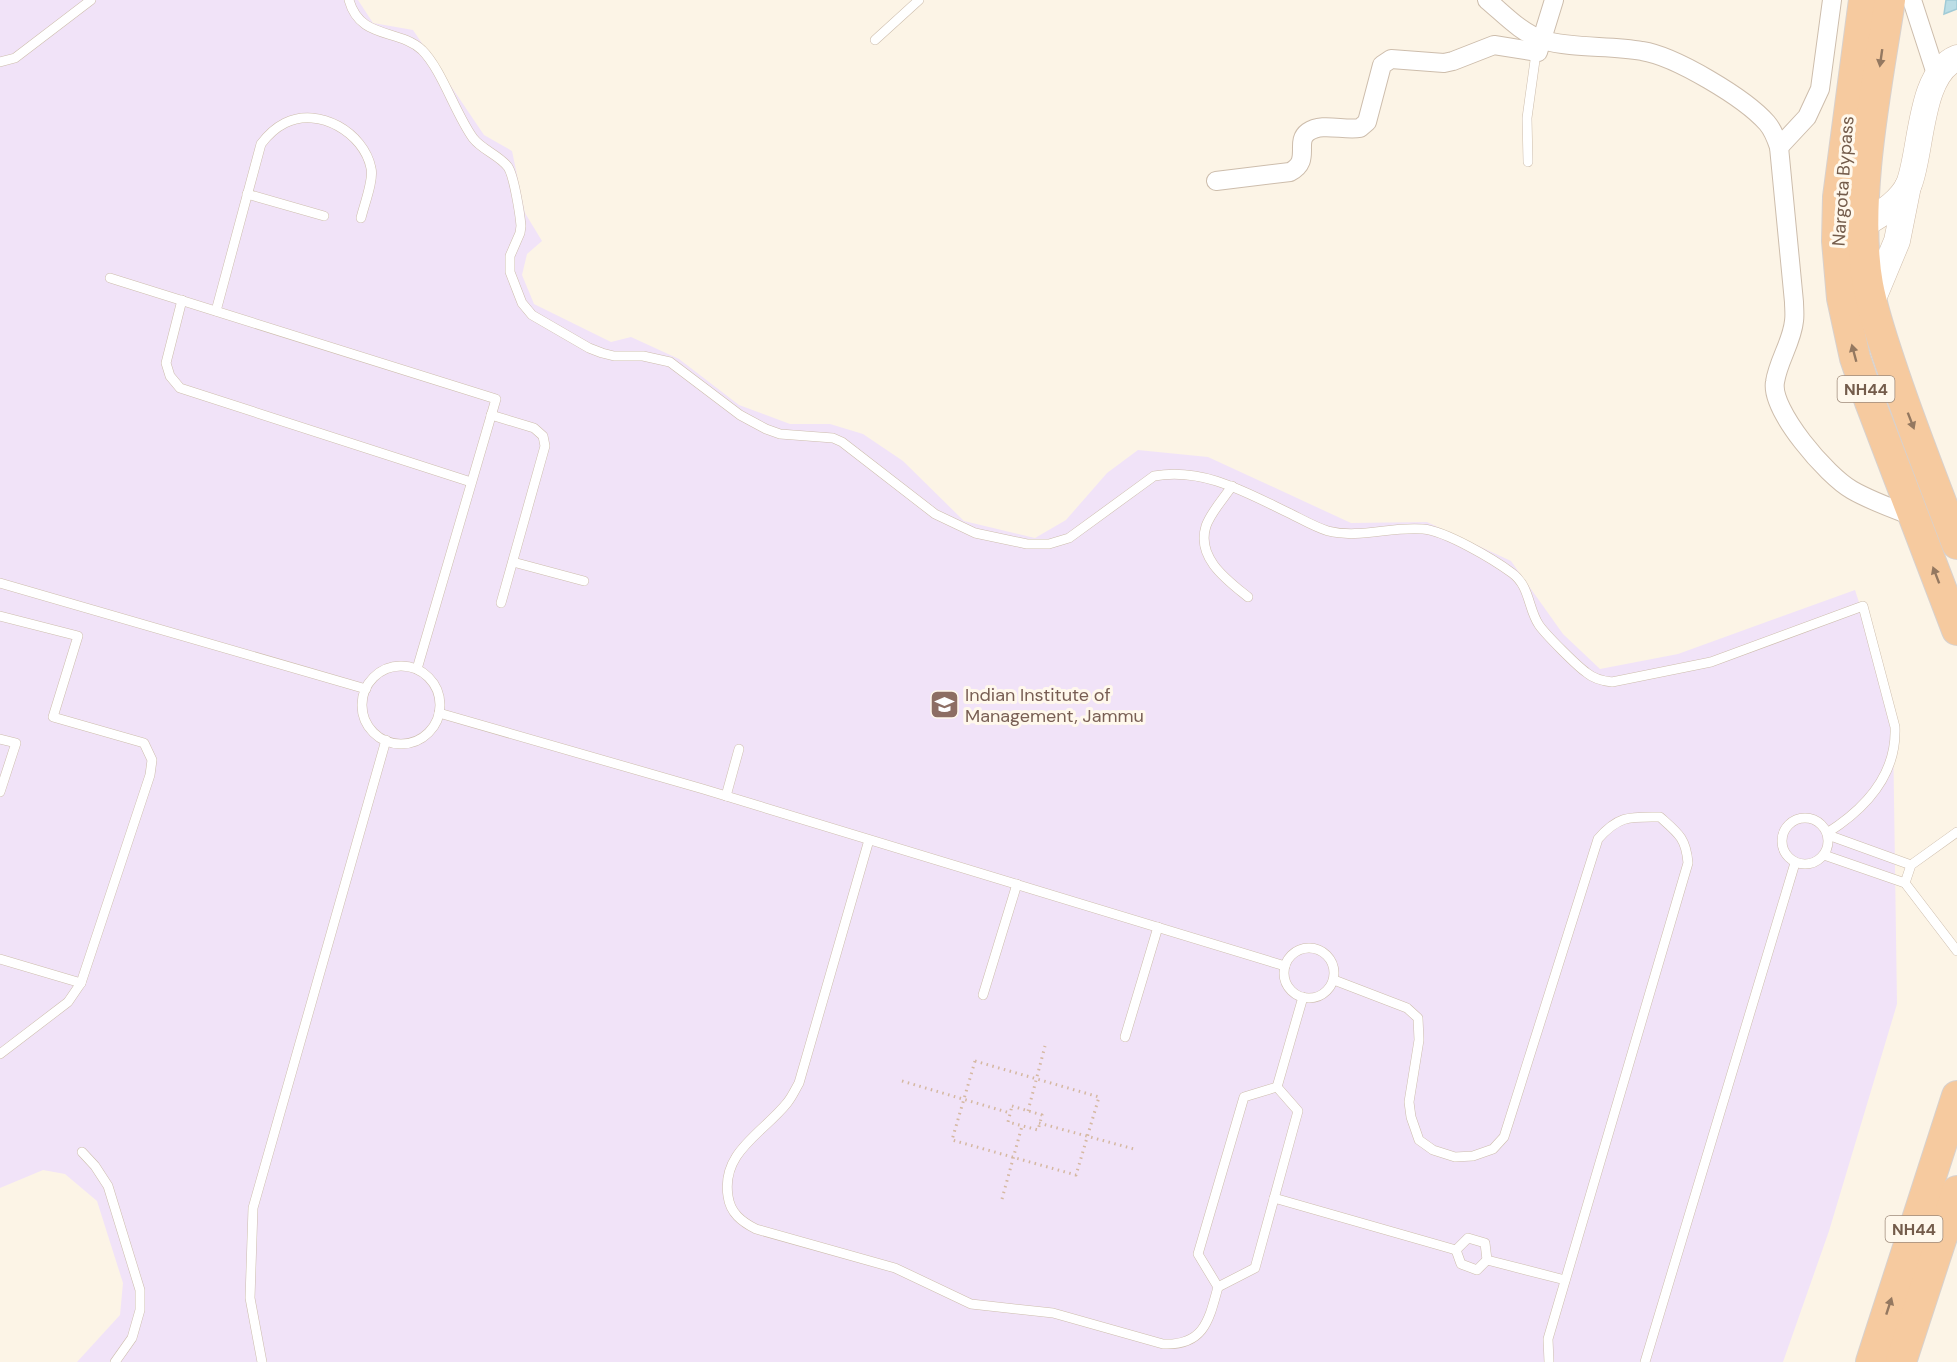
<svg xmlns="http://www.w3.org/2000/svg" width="1957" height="1362" viewBox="0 0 1957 1362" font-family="'DM Sans',sans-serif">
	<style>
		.education { fill: #f1e3f8 }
		.water { fill: #bbdde5; stroke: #a1cbd6; stroke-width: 1.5 }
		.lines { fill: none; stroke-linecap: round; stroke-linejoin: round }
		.service-casing { stroke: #cdbdac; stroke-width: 10 }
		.minor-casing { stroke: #cdbdac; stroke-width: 20 }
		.secondary-casing { stroke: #d0bdaa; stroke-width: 27 }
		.trunk-casing { stroke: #d8d1cd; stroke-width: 32 }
		.path { stroke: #d5b8a1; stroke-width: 3; stroke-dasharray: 1.5 4.5; stroke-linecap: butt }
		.service { stroke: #fff; stroke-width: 9 }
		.minor { stroke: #fff; stroke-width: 18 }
		.secondary { stroke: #fff; stroke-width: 26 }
		.trunk { stroke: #f6ca9f; stroke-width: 30 }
		.oneway { fill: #947860 }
		.labels { text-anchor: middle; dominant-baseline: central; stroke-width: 6; stroke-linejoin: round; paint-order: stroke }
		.shield { fill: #fff8ec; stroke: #9e8b7b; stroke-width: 1.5 }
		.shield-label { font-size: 16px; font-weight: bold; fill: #745c4b }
		.street-label { font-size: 18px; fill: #745c4b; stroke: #fff8ec }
		.education-label { font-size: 18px; fill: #785e54; stroke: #fff8ec; text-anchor: start }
	</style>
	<rect width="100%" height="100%" fill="#fcf4e6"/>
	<polygon class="education" points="0,0 358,0 373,23 413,30 484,135 512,151 525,213 542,241 527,254 522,275 534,304 611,342 631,337 679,359 739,405 790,424 830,424 863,434 903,461 964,521 1035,538 1066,520 1107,473 1138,450 1208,457 1351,523 1427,522 1511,561 1563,634 1600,669 1678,654 1855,590 1884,680 1893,730 1897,1004 1829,1231 1783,1362 77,1362 120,1315 123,1283 97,1201 65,1174 43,1170 0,1188"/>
	<polygon class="water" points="1946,0 1957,0 1957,9 1944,14"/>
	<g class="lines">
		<defs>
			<g id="service">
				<path d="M349,0c11,40 49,28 73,50 20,20 33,63 51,88 9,12 26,17 35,29 6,9 12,47 13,59l-1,7 -10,23v16l12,31 10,12 57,33 13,5 12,3h29l27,6 70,53 26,14 14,5 53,4 9,4 93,72 40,19 52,11h22l20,-6 85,-62c50,-9 93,17 137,38 12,6 24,13 37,17 32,8 63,-5 95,-2 23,2 70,30 89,44 18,13 16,36 27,52 7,10 38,41 48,48 7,6 16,8 25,9l99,-20 152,-56 32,121c2,48 -30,82 -68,106"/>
				<polyline points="875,40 919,0"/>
				<polyline points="0,62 15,58 91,0"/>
				<polyline points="1528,162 1527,118 1536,53"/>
				<polyline points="247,194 324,216"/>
				<polyline points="110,278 496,399 417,669"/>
				<polyline points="182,300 166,363 170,376 180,388 471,482"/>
				<path d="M216,311l45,-167c6,-8 14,-16 24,-21 34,-17 79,10 86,45 3,12 -7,37 -10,50"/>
				<polyline points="491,415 534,428 543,436 545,446 501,603"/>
				<path d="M1232,486c-8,12 -21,26 -26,40 -10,32 21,54 42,71"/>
				<polyline points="513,562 584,581"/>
				<polyline points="0,583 366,689"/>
				<polyline points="0,616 78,636 53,717 144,743 152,760 150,775 81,983 0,959"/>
				<circle cx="401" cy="705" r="39"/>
				<polyline points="439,713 703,789 1285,966"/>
				<polyline points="0,739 16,743 0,792"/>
				<polyline points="726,796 739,749"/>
				<circle cx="1805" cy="841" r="23"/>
				<polyline points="1957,832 1911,865 1905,883 1957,951"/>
				<polyline points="1828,835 1911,865"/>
				<path d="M869,840l-70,243c-4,7 -7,14 -12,20 -24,30 -66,49 -59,93 2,17 14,26 28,33l139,39 76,36 82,9 110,31c41,2 46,-24 55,-57l-20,-33 46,-157 33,-10"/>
				<polyline points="1824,855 1905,883"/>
				<circle cx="1309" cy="973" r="25"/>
				<path d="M1334,980l73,28 11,10 1,22 -10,62 2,15 8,23 14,10 22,7 18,-1 20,-7 11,-12 94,-298c21,-24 32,-22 62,-22 18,16 26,21 28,46l-140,476 1,23"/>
				<polyline points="983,995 1017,884"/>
				<polyline points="1125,1037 1158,927"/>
				<polyline points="0,1054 68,1002 81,983"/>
				<polyline points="1277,1087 1303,997"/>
				<polyline points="82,1152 95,1166 108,1186 140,1290 140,1310 132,1338 115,1362"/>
				<polyline points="1274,1198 1456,1250"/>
				<polyline points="1456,1250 1468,1238 1485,1243 1487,1260"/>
				<polyline points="1456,1250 1461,1264 1477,1270 1487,1260"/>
				<polyline points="1487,1260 1565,1280"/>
				<polyline points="1218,1287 1255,1268 1298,1111 1277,1087"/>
				<polyline points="262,1362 250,1298 253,1208 386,740"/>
				<polyline points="1645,1362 1795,863"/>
			</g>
			<g id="minor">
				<path d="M1487,0c17,14 34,33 56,40 31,9 67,5 99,11 33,5 103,47 125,72 6,7 9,15 12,24l15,155c0,6 1,13 0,19 -2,21 -16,40 -19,61 -5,28 52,94 77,108 19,11 42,19 63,27"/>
				<polyline points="1912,0 1937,77"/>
				<polyline points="1779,147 1807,117 1820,89 1832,0"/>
				<path d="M1216,181l74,-9c22,-11 4,-30 18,-40 14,-10 36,-1 52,-4l7,-6 15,-57 9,-6 53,4 9,-2 41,-16 44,7 16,-52"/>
			</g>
			<g id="secondary">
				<path d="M1864,224c16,-9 37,-22 45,-40 13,-33 10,-111 48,-126"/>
				<polyline points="1872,301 1897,241 1908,186"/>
			</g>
			<g id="trunk">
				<polyline points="1864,0 1838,197 1837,241 1842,298 1855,358 1870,402 1957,630"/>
				<path d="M1890,0c-13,85 -37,201 -22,285 6,32 17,62 27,92 19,56 41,111 62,167"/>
				<polyline points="1871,1362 1957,1096"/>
				<polyline points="1901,1362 1957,1191"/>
			</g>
		</defs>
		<use href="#service" class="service-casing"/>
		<use href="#minor" class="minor-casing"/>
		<use href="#secondary" class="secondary-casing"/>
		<use href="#trunk" class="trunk-casing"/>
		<g class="path">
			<polygon points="975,1061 1099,1097 1076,1175 952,1140"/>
			<polyline points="902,1081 1010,1113"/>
			<polygon points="1012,1106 1042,1115 1038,1130 1008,1122"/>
			<polyline points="1028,1111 1045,1046"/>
			<polyline points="1039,1123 1134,1149"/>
			<polyline points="1002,1199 1022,1126"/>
		</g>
		<use href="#service" class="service"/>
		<use href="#minor" class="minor"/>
		<use href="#secondary" class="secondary"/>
		<use href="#trunk" class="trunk"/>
	</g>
	<defs><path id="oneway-solid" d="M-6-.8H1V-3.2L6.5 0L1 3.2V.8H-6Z" transform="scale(1.5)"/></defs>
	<g class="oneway">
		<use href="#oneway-solid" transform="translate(1881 58) rotate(98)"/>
		<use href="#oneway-solid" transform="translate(1854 353) rotate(-105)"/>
		<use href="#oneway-solid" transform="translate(1911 421) rotate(69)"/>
		<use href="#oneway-solid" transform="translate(1936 575) rotate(-111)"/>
		<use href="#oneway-solid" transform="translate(1889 1306) rotate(-72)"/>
	</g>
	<defs>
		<symbol id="university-square" viewBox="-11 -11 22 22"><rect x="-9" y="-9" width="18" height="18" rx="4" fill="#8d6e63" stroke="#fff8ec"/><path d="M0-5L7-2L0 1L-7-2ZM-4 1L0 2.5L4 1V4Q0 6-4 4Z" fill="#fff"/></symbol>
	</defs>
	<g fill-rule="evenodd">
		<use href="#university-square" x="928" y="688" width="33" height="33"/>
	</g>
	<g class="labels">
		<g class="shield">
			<rect x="1837.5" y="376" width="57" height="26" rx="4.5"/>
			<rect x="1885.5" y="1216" width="57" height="26" rx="4.5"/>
		</g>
		<g class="shield-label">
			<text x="1866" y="389">NH44</text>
			<text x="1914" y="1229">NH44</text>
		</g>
		<g class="street-label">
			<text transform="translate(1843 181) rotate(-86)">Nargota Bypass</text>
		</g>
		<g class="education-label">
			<text x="965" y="695">Indian Institute of<tspan x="965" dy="21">Management, Jammu</tspan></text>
		</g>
	</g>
</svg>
